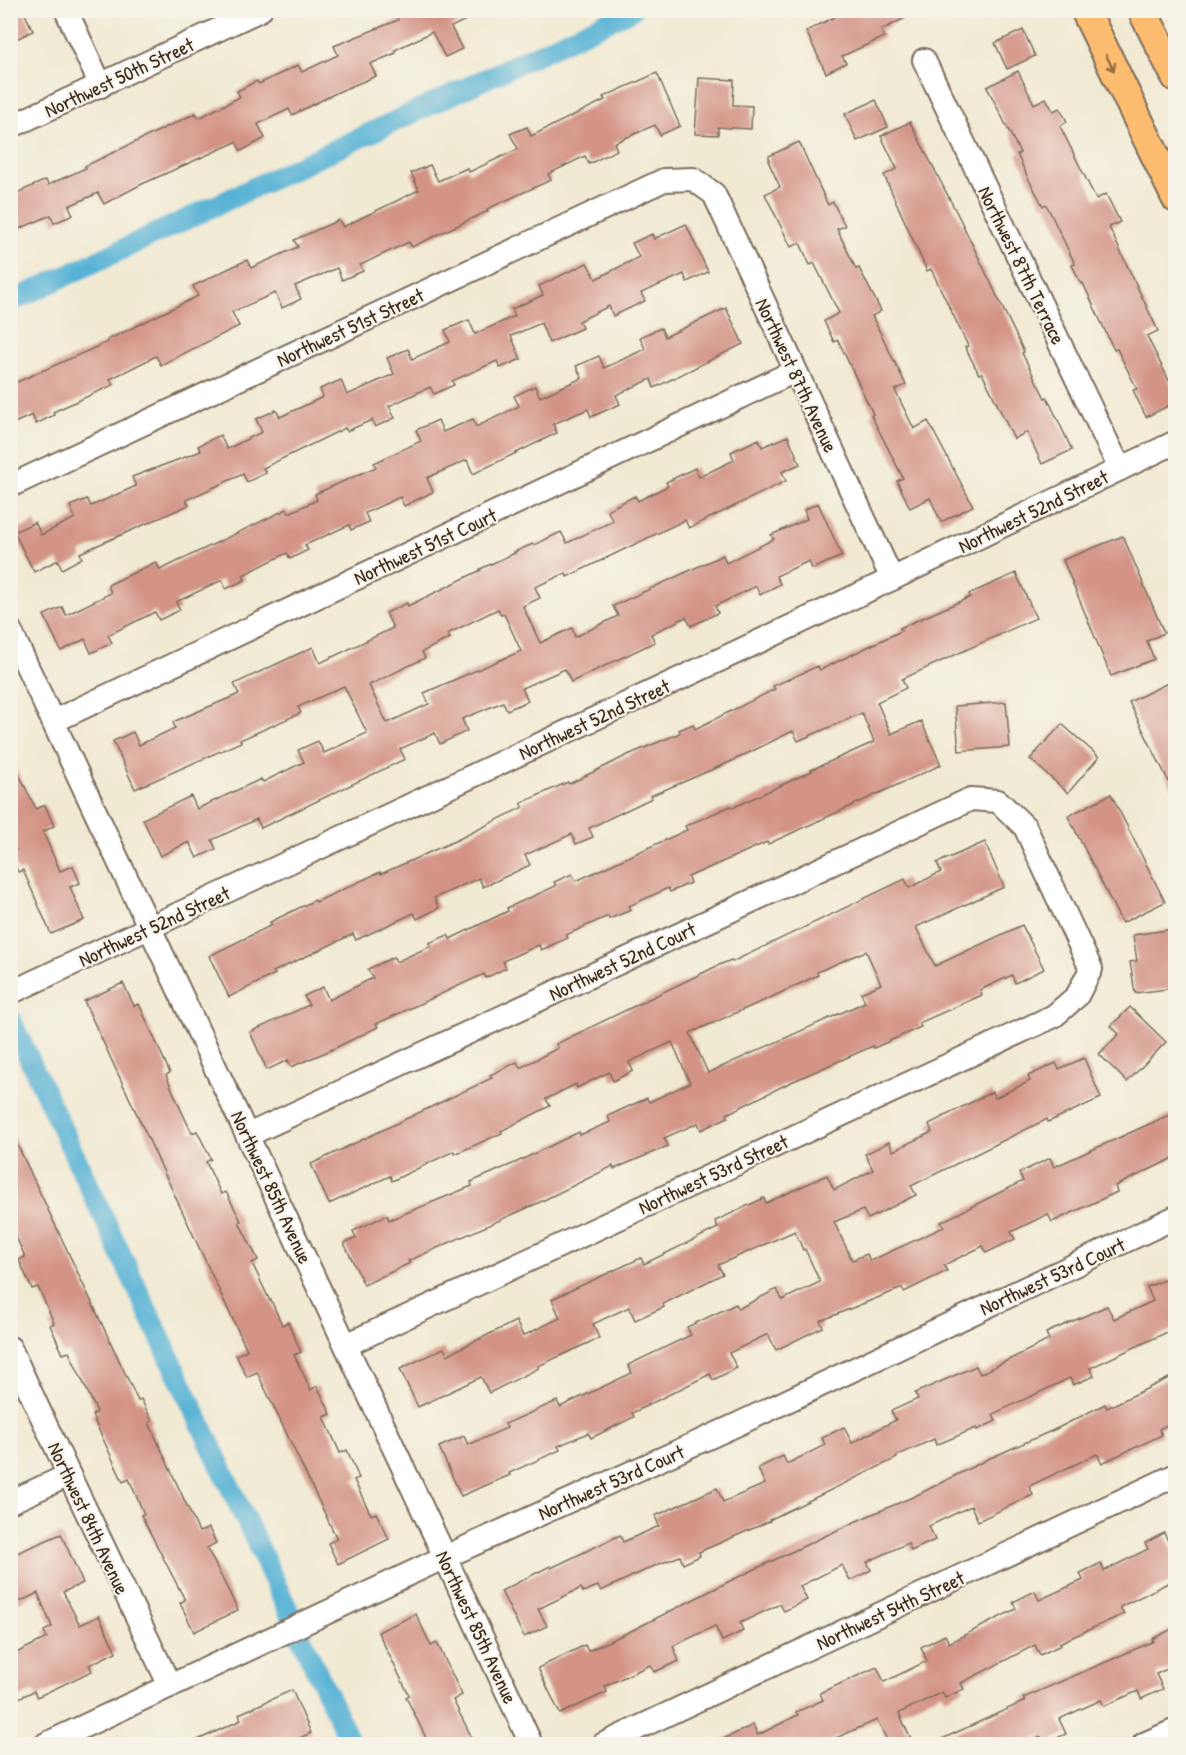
<svg xmlns="http://www.w3.org/2000/svg" width="1186" height="1755" viewBox="0 0 1186 1755" font-family="'Patrick Hand',sans-serif">
	<style>
		.lines { fill: none; stroke-linecap: round; stroke-linejoin: round }
		.canal { stroke: #57b2d5; stroke-width: 21 }
		.building { fill: #d39486; fill-rule: evenodd }
		.minor-casing { stroke: #7b6d5d; stroke-width: 26 }
		.major-casing { stroke: #7b6d5d; stroke-width: 32 }
		.minor { stroke: #fff; stroke-width: 22 }
		.major { stroke: #febc70; stroke-width: 28 }
		.oneway { stroke: #936c43 }
		.labels { text-anchor: middle; dominant-baseline: central; stroke-width: 4.5; stroke-linejoin: round; paint-order: stroke }
		.street-label { font-size: 20px; fill: #3b2a1e; stroke: #f7f3e8 }
	</style>
	<rect width="100%" height="100%" fill="#f7f3e8"/>
	<filter id="ink" filterUnits="userSpaceOnUse"><feTurbulence type="fractalNoise" baseFrequency=".0167" numOctaves="2"/><feDisplacementMap in="SourceGraphic" scale="12" xChannelSelector="R" yChannelSelector="G"/><feConvolveMatrix kernelMatrix="1 2 1 2 8 2 1 2 1" color-interpolation-filters="sRGB"/></filter>
	<filter id="wash" filterUnits="userSpaceOnUse"><feTurbulence type="fractalNoise" baseFrequency=".008" numOctaves="4" result="noise"/><feDisplacementMap in="SourceGraphic" scale="24" xChannelSelector="R" yChannelSelector="G"/><feGaussianBlur stdDeviation="1.35" result="paint"/><feColorMatrix in="noise" values="0 0 0 0 0 0 0 0 0 0 0 0 0 0 0 0 0 1.4 0 .05"/><feComposite in="paint" operator="in"/></filter>
	<g filter="url(#wash)">
		<rect width="100%" height="100%" fill="#f1ead3"/>
		<g class="lines">
			<g class="canal">
				<polyline points="10,302 632,10"/>
				<polyline points="10,1018 351,1744"/>
			</g>
		</g>
		<g id="blocks">
			<g class="building">
				<polygon points="10,10 23,10 33,31 10,42"/>
				<polygon points="408,10 486,10 451,27 462,49 445,57 432,32 395,50 396,53 370,64 376,76 338,92 292,115 289,109 258,124 265,138 241,151 236,142 140,185 104,204 98,193 69,206 73,215 54,223 51,215 10,233 10,196 46,180 48,185 86,168 85,166 196,113 199,118 240,97 237,91 257,81 259,84 298,65 302,72 338,55 334,46 398,20 397,16"/>
				<polygon points="837,10 921,10 881,30 884,37 842,56 846,63 826,73 806,31 839,15"/>
				<polygon points="1023,30 1035,56 1007,69 995,43"/>
				<polygon points="1018,71 1034,104 1046,98 1053,111 1060,108 1067,122 1060,126 1096,199 1106,194 1120,222 1109,227 1158,331 1147,336 1176,395 1176,402 1146,417 1133,390 1137,389 1117,349 1114,350 1083,283 1081,284 1072,265 1075,264 1046,204 1043,206 1027,176 1017,154 1020,153 987,87"/>
				<polygon points="657,73 680,126 660,135 655,125 614,143 617,150 589,164 585,156 548,174 551,180 487,209 488,211 412,247 409,242 360,265 363,271 342,280 337,268 295,286 301,299 282,308 275,293 232,312 239,326 161,365 156,356 110,379 113,385 53,412 54,415 36,424 32,415 10,425 10,385 108,342 107,340 198,296 193,286 232,267 247,260 251,268 298,247 294,240 339,220 343,227 419,190 411,173 430,165 438,181 467,168 469,172 518,149 510,134 527,127 531,136 605,100 603,97"/>
				<polygon points="699,78 734,80 733,105 752,106 751,129 718,127 718,135 695,134"/>
				<polygon points="876,100 888,127 857,141 845,114"/>
				<polygon points="910,122 961,221 1024,352 1022,353 1045,398 1047,397 1072,450 1042,464 1027,432 1014,439 982,373 979,374 965,347 968,346 931,269 927,271 884,175 897,169 881,136"/>
				<polygon points="799,142 828,205 833,202 845,226 837,229 856,269 859,268 881,311 872,316 906,385 895,390 914,429 928,421 973,506 941,522 930,498 910,508 897,481 903,478 871,415 873,414 838,340 834,342 824,321 839,313 814,263 810,265 800,243 791,247 765,194 780,187 769,163 769,156"/>
				<polygon points="686,224 708,272 687,282 684,274 641,293 645,301 613,316 609,306 579,321 582,328 549,343 541,323 511,336 521,359 500,368 497,361 452,381 454,385 434,394 430,387 389,406 395,418 375,427 372,420 347,431 345,428 263,468 266,473 247,482 243,474 186,500 189,505 80,553 82,558 62,569 58,560 34,572 14,532 35,522 41,535 75,518 70,506 87,499 91,506 136,486 132,477 201,451 198,446 220,435 227,449 262,432 256,419 276,410 280,417 323,397 320,389 341,380 347,395 394,374 387,358 408,349 412,359 450,342 445,330 469,320 475,334 515,316 512,309 543,295 539,286 587,263 596,279 639,257 632,243 652,234 654,239"/>
				<polygon points="726,308 743,344 654,388 651,379 616,395 620,404 591,417 588,409 553,424 557,433 473,474 467,460 427,478 433,492 404,506 400,497 365,513 369,522 351,530 349,525 305,545 308,550 290,559 287,553 243,575 245,580 226,589 222,580 176,602 180,610 159,620 155,612 108,635 112,643 91,653 85,639 61,651 44,615 62,607 66,615 111,593 108,585 156,562 160,570 287,509 289,513 317,500 315,494 376,467 374,463 421,441 416,430 438,420 443,432 473,419 476,427 519,406 514,396 535,386 540,397 582,378 576,366 599,356 604,368 645,349 640,337 661,328 665,337"/>
				<path d="M788,436l12,28 -18,8 4,9 -97,47 -4,-8 -118,57 -1,-4 -31,14 5,11 -17,8 17,37 32,-15 3,9 43,-21 -5,-10 110,-51 3,8 48,-24 -3,-4 36,-16 -3,-9 14,-7 24,53 -30,13 -3,-8 -33,15 4,8 -20,11 -4,-9 -41,20 3,7 -27,13 -5,-9 -35,17 4,8 -84,40 -6,-13 -43,19 6,13 -21,9 -4,-8 -41,17 5,12 -27,13 -5,-11 -35,16 5,10 -144,69 -4,-9 -45,21 4,9 -19,9 -8,-16 -29,14 -17,-37 48,-23 6,13 64,-30 2,3 41,-20 -6,-12 20,-9 6,12 43,-20 -23,-47 -46,21 3,6 -61,27 1,2 -106,47 -22,-48 20,-9 6,13 36,-17 -2,-6 66,-28 -5,-10 79,-37 7,16 73,-35 -7,-15 21,-10 1,3 73,-36 -1,-1 35,-16 -1,-1 19,-8 1,1 27,-13 6,11 46,-22 -6,-11 28,-14 3,5 30,-15 -2,-4 29,-14 4,9 35,-17 -3,-8 28,-13 3,8zM498,609l3,6 3,-1 17,37 -97,42 5,11 -42,19 -18,-38 56,-27 -3,-6 28,-14 -3,-4z"/>
				<polygon points="1123,536 1164,633 1147,641 1154,659 1111,676 1063,560"/>
				<polygon points="1016,573 1036,618 902,679 906,688 877,702 891,734 921,721 941,765 768,844 767,842 688,877 690,883 670,892 668,888 629,906 631,910 609,919 608,916 566,935 568,938 541,950 539,945 503,961 506,968 486,978 484,974 376,1024 378,1027 331,1050 291,1067 288,1060 267,1070 250,1032 309,1005 304,996 323,987 329,1000 373,978 368,969 394,957 396,962 431,946 429,943 448,935 450,939 508,911 507,908 556,886 554,882 572,874 576,881 687,830 685,826 731,806 732,808 812,771 811,770 874,742 862,713 798,741 793,731 730,762 650,796 652,798 589,828 593,837 576,844 572,834 525,855 530,865 483,887 479,878 434,898 439,908 417,919 414,913 356,940 353,934 273,972 275,974 229,997 209,956 272,925 270,922 315,900 316,902 380,872 381,874 459,839 523,807 521,803 568,782 569,784 630,754 680,733 679,730 693,724 695,729 775,689 773,686 818,666 820,670 901,631 900,628 970,597 969,594"/>
				<polygon points="1176,679 1176,796 1129,702"/>
				<polygon points="1006,702 1010,747 959,751 955,706"/>
				<polygon points="1062,724 1099,757 1068,793 1030,759"/>
				<polygon points="10,756 36,809 45,805 54,826 43,832 60,871 73,866 80,883 70,887 84,920 51,934 23,870 18,872 10,855 10,852 16,850 10,837"/>
				<polygon points="1111,794 1165,902 1122,923 1068,816"/>
				<path d="M985,842l19,45 -88,40 19,39 87,-41 22,44 -29,14 -3,-8 -32,15 2,5 -63,28 2,4 -47,21 -1,-2 -84,37 -62,31 1,3 -27,13 -3,-7 -34,15 4,8 -54,23 -1,-3 -77,38 -128,57 2,2 -46,22 -20,-42 12,-5 -3,-7 34,-16 2,5 83,-34 -1,-4 46,-20 62,-30 1,3 30,-13 -2,-6 39,-18 2,4 41,-19 -18,-41 -43,20 4,9 -20,10 -4,-9 -32,16 -1,-4 -30,15 4,7 -49,25 1,2 -47,21 -1,-3 -62,30 -2,-5 -61,28 -18,-40 181,-86 -2,-3 27,-13 3,6 38,-20 -2,-4 161,-78 14,-6 1,2 173,-83 4,9 32,-16 -4,-9zM866,951l15,33 -20,9 4,9 -157,71 -18,-40 82,-36 46,-22 -1,-3z"/>
				<polygon points="1174,929 1176,988 1135,993 1130,962 1137,961 1133,935"/>
				<polygon points="123,983 134,1006 139,1004 170,1073 166,1075 181,1110 192,1133 197,1131 211,1159 206,1162 221,1194 226,1192 241,1221 239,1222 258,1260 252,1263 270,1301 271,1300 282,1325 288,1322 301,1352 294,1355 311,1390 317,1386 331,1414 324,1417 340,1453 347,1450 359,1478 354,1480 371,1515 376,1513 389,1539 338,1564 328,1543 337,1539 257,1372 247,1377 236,1355 247,1350 84,1001"/>
				<polygon points="1130,1007 1166,1042 1127,1082 1099,1054 1119,1034 1111,1026"/>
				<polygon points="1084,1058 1101,1098 1048,1122 1047,1119 911,1186 916,1195 868,1219 863,1210 834,1222 852,1260 867,1254 870,1261 944,1227 941,1222 1023,1181 1019,1173 1050,1158 1054,1167 1176,1112 1176,1157 1115,1186 1117,1192 1052,1222 1048,1214 1011,1232 1015,1239 986,1253 983,1246 944,1265 947,1271 904,1292 902,1288 820,1321 823,1327 776,1350 768,1334 729,1353 737,1368 713,1380 710,1374 632,1413 634,1417 591,1438 588,1433 558,1446 560,1450 509,1473 510,1475 461,1496 439,1447 464,1436 468,1445 507,1428 505,1424 557,1401 560,1407 632,1373 628,1365 691,1335 687,1327 736,1304 738,1309 777,1289 782,1300 820,1282 805,1249 803,1250 795,1231 718,1265 723,1274 663,1304 664,1307 635,1320 629,1307 593,1324 599,1338 538,1366 539,1368 489,1393 481,1377 418,1407 400,1369 444,1348 447,1355 516,1321 523,1336 560,1318 552,1299 641,1258 644,1264 718,1228 715,1221 764,1198 766,1203 827,1175 834,1190 873,1170 865,1154 889,1142 893,1151 932,1132 929,1124 962,1107 992,1092 995,1098 1030,1081 1028,1076 1056,1063 1059,1069"/>
				<polygon points="10,1129 125,1373 138,1401 141,1399 152,1421 149,1423 199,1532 209,1528 216,1543 207,1548 238,1610 194,1632 180,1603 185,1600 141,1515 144,1514 129,1479 123,1482 92,1415 97,1412 69,1352 63,1354 50,1325 54,1323 38,1287 32,1289 19,1260 25,1257 10,1223"/>
				<polygon points="1169,1278 1172,1284 1176,1283 1176,1328 1090,1368 1094,1376 1073,1385 1070,1378 993,1414 996,1421 977,1430 976,1428 936,1445 934,1439 896,1456 897,1458 769,1520 770,1521 699,1552 700,1556 683,1564 680,1556 652,1567 601,1591 598,1586 583,1592 581,1588 538,1609 547,1626 524,1637 501,1591 550,1566 551,1568 620,1535 623,1542 659,1526 655,1516 717,1488 723,1502 765,1484 758,1468 783,1456 787,1464 825,1445 822,1438 844,1427 852,1443 896,1420 891,1411 918,1399 915,1393 976,1366 980,1374 1049,1340 1046,1333 1107,1306 1114,1319 1153,1301 1147,1287"/>
				<polygon points="1169,1378 1176,1390 1176,1420 1159,1429 1162,1435 1102,1463 1097,1454 1029,1486 1033,1495 978,1521 971,1506 929,1526 935,1540 911,1551 908,1543 867,1562 871,1570 850,1581 842,1565 800,1586 807,1600 784,1611 780,1604 740,1623 743,1631 722,1641 715,1626 673,1646 679,1661 654,1672 650,1665 605,1686 607,1692 560,1714 538,1668 585,1645 588,1651 631,1631 732,1580 861,1519 915,1496 988,1459 1058,1428 1105,1404 1107,1408"/>
				<polygon points="1164,1533 1176,1556 1176,1579 1120,1607 1124,1614 1059,1643 1061,1645 1040,1655 1035,1645 961,1683 964,1689 945,1698 942,1692 899,1713 913,1744 889,1744 877,1720 822,1744 713,1744 753,1725 758,1735 798,1715 796,1712 823,1700 820,1693 877,1667 884,1682 927,1661 921,1647 945,1635 949,1643 1016,1609 1013,1602 1035,1591 1039,1600 1083,1580 1080,1573 1101,1563 1104,1571 1148,1549 1145,1543"/>
				<polygon points="61,1534 83,1583 63,1592 80,1625 99,1616 116,1652 89,1665 92,1671 69,1682 37,1697 34,1691 10,1702 10,1656 47,1638 44,1631 52,1627 38,1593 10,1606 10,1556"/>
				<polygon points="416,1614 431,1646 437,1643 462,1695 453,1700 475,1744 429,1744 406,1697 409,1695 378,1632"/>
				<polygon points="1176,1627 1176,1665 1156,1674 1163,1689 1141,1699 1138,1691 1104,1706 1101,1700 1059,1719 1066,1734 1044,1744 1041,1737 1025,1744 931,1744 1025,1701 1023,1698 1154,1641 1152,1639"/>
				<polygon points="292,1690 311,1733 286,1744 189,1744 241,1720 239,1714"/>
			</g>
		</g>
	</g>
	<g filter="url(#ink)">
		<use href="#blocks" fill-opacity="0" stroke="#7b6d5d" stroke-width="1.5"/>
		<g class="lines">
			<defs>
				<g id="minor">
					<polyline points="66,10 101,86"/>
					<polyline points="924,60 1120,469"/>
					<polyline points="10,127 260,10"/>
					<polyline points="10,486 664,180 693,179 714,194 892,579"/>
					<polyline points="10,630 445,1557 531,1744"/>
					<polyline points="54,721 795,371"/>
					<polyline points="10,993 892,579 1176,442"/>
					<polyline points="248,1135 971,799 998,801 1025,827 1091,969 1077,996 1054,1016 346,1345"/>
					<polyline points="10,1348 69,1475 170,1686"/>
					<polyline points="10,1502 69,1475"/>
					<polyline points="46,1744 445,1557 734,1426 1176,1217"/>
					<polyline points="604,1744 1176,1475"/>
					<polyline points="1144,1744 1176,1730"/>
				</g>
				<g id="major">
					<polyline points="1085,10 1176,198"/>
					<polyline points="1142,10 1176,77"/>
				</g>
			</defs>
			<use href="#minor" class="minor-casing"/>
			<use href="#major" class="major-casing"/>
			<use href="#minor" class="minor"/>
			<use href="#major" class="major"/>
		</g>
		<defs><path id="oneway-shaft" d="M-6 0H5M1.5-3L5.5 0L1.5 3" fill="none" stroke-width="1.6" stroke-linecap="round" stroke-linejoin="round" transform="scale(1.5)"/></defs>
		<use class="oneway" href="#oneway-shaft" transform="translate(1110 63) rotate(64)"/>
	</g>
	<g class="labels">
		<g class="street-label">
			<text transform="translate(119 77) rotate(-25)">Northwest 50th Street</text>
			<text transform="translate(1022 265) rotate(64)">Northwest 87th Terrace</text>
			<text transform="translate(350 327) rotate(-25)">Northwest 51st Street</text>
			<text transform="translate(797 375) rotate(65)">Northwest 87th Avenue</text>
			<text transform="translate(1033 511) rotate(-26)">Northwest 52nd Street</text>
			<text transform="translate(425 546) rotate(-25)">Northwest 51st Court</text>
			<text transform="translate(594 719) rotate(-25)">Northwest 52nd Street</text>
			<text transform="translate(154 926) rotate(-25)">Northwest 52nd Street</text>
			<text transform="translate(622 961) rotate(-25)">Northwest 52nd Court</text>
			<text transform="translate(713 1174) rotate(-25)">Northwest 53rd Street</text>
			<text transform="translate(272 1187) rotate(65)">Northwest 85th Avenue</text>
			<text transform="translate(1052 1276) rotate(-25)">Northwest 53rd Court</text>
			<text transform="translate(611 1482) rotate(-24)">Northwest 53rd Court</text>
			<text transform="translate(89 1518) rotate(65)">Northwest 84th Avenue</text>
			<text transform="translate(890 1610) rotate(-25)">Northwest 54th Street</text>
			<text transform="translate(477 1627) rotate(65)">Northwest 85th Avenue</text>
		</g>
	</g>
	<rect width="1186" height="1755" fill="none" stroke="#f7f3e8" stroke-width="36"/>
</svg>
